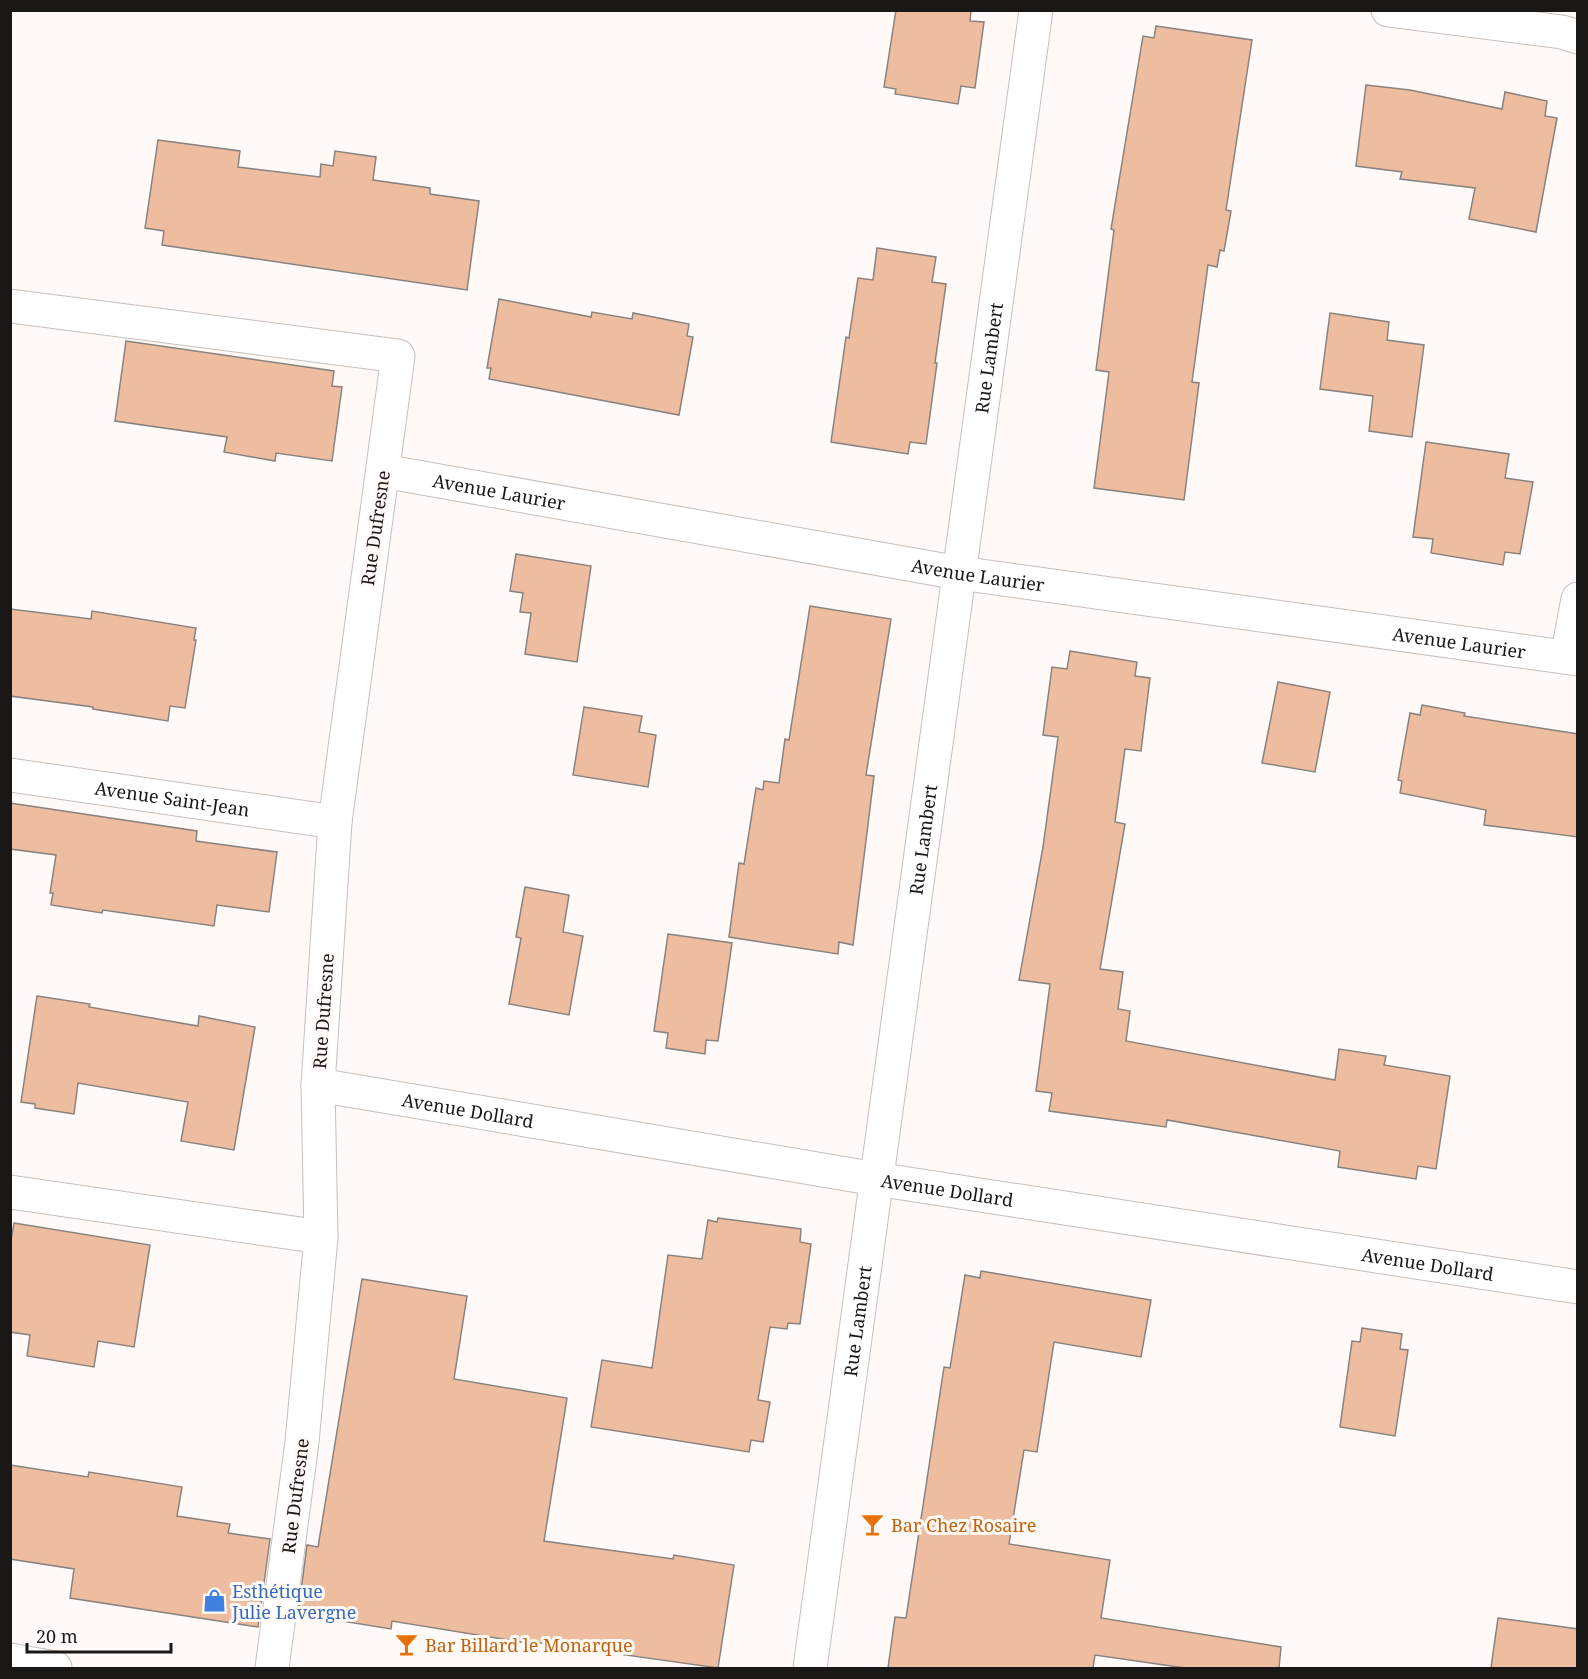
<svg xmlns="http://www.w3.org/2000/svg" width="1588" height="1679" viewBox="0 0 1588 1679" font-family="'Noto Serif',serif">
	<style>
		.building { fill: #eebd9f; stroke: #898380; stroke-width: 1.5 }
		.lines { fill: none; stroke-linecap: round; stroke-linejoin: round }
		.street-casing { stroke: #c6c0bc; stroke-width: 35 }
		.primary-casing { stroke: #c6c0bc; stroke-width: 35 }
		.street { stroke: #fff; stroke-width: 33 }
		.primary { stroke: #fff; stroke-width: 33 }
		.labels { text-anchor: middle; dominant-baseline: central; stroke-width: 6; stroke-linejoin: round; paint-order: stroke }
		.street-label { font-size: 18px; fill: #1a1817; stroke: #fffaf7 }
		.food-label { font-size: 18px; fill: #c56008; stroke: #fffaf7; text-anchor: start }
		.shop-label { font-size: 18px; fill: #366cbe; stroke: #fffaf7; text-anchor: start }
	</style>
	<rect width="100%" height="100%" fill="#fffaf7"/>
	<g class="building">
		<polygon points="896,10 971,10 970,21 984,22 975,88 961,86 958,104 895,94 896,89 884,87"/>
		<polygon points="1156,26 1252,40 1226,210 1231,211 1224,251 1220,250 1217,267 1208,265 1192,382 1199,383 1184,500 1094,488 1109,372 1096,370 1114,230 1111,229 1143,36 1154,38"/>
		<polygon points="1366,85 1410,90 1502,109 1505,92 1547,101 1545,116 1557,118 1536,232 1469,219 1475,188 1400,179 1402,172 1356,166"/>
		<polygon points="158,140 240,151 238,167 320,177 321,164 333,166 335,151 376,157 373,180 430,188 430,194 479,201 467,290 162,245 164,231 145,228"/>
		<polygon points="877,248 936,257 932,282 946,284 935,363 937,363 926,444 910,442 908,454 831,442 846,337 849,338 858,278 873,280"/>
		<polygon points="499,299 591,317 592,312 632,319 633,313 689,324 687,336 693,337 679,415 489,379 491,368 487,368"/>
		<polygon points="1330,313 1389,322 1387,340 1424,345 1412,437 1369,431 1373,396 1320,389"/>
		<polygon points="126,341 334,371 332,386 342,387 332,461 276,453 275,461 224,452 227,437 115,421"/>
		<polygon points="1426,442 1509,454 1505,478 1533,482 1520,554 1505,552 1503,565 1431,553 1433,539 1413,537"/>
		<polygon points="516,554 591,566 577,662 525,654 531,613 520,612 523,593 510,591"/>
		<polygon points="810,606 891,619 866,775 874,776 853,945 839,942 838,954 729,937 739,863 744,864 756,788 763,790 764,781 779,783 785,739 789,740"/>
		<polygon points="10,609 91,619 92,611 196,628 194,640 196,640 185,708 170,706 168,721 93,709 93,707 10,696"/>
		<polygon points="1070,651 1137,662 1135,676 1150,678 1141,751 1125,749 1115,822 1125,824 1100,969 1123,972 1118,1009 1130,1011 1126,1041 1335,1080 1339,1049 1386,1056 1384,1065 1450,1076 1436,1169 1418,1166 1416,1179 1338,1167 1340,1151 1167,1120 1166,1127 1049,1111 1052,1093 1036,1091 1050,984 1019,980 1043,847 1058,737 1043,735 1052,667 1067,669"/>
		<polygon points="1278,682 1330,692 1315,772 1262,763"/>
		<polygon points="1422,705 1465,713 1464,716 1578,734 1578,837 1484,825 1486,810 1400,793 1402,781 1398,780 1410,713 1420,715"/>
		<polygon points="584,707 642,716 639,732 656,735 648,787 573,775"/>
		<polygon points="10,803 197,831 196,841 277,852 269,912 217,905 214,926 103,910 102,913 51,905 53,893 50,893 56,855 10,849"/>
		<polygon points="525,887 569,895 563,932 583,936 569,1015 509,1004 521,938 516,937"/>
		<polygon points="668,934 732,943 718,1041 706,1040 705,1054 666,1048 668,1033 654,1031"/>
		<polygon points="37,996 90,1004 89,1007 198,1026 199,1016 255,1027 234,1150 181,1141 188,1102 78,1083 74,1114 35,1108 35,1104 21,1102"/>
		<polygon points="718,1218 801,1229 800,1242 811,1244 800,1324 788,1323 787,1329 770,1327 758,1400 770,1402 763,1442 751,1440 749,1452 591,1427 602,1360 652,1368 668,1255 702,1259 708,1220 717,1222"/>
		<polygon points="14,1223 150,1245 134,1347 98,1341 94,1367 27,1356 30,1335 10,1332 10,1246"/>
		<polygon points="981,1271 1151,1300 1141,1357 1054,1342 1037,1452 1024,1450 1009,1544 1110,1560 1101,1618 1281,1647 1279,1668 1185,1668 1095,1655 1093,1668 888,1668 895,1617 906,1618 944,1367 950,1368 965,1275 980,1278"/>
		<polygon points="362,1279 467,1296 454,1379 567,1398 544,1541 673,1559 674,1555 734,1565 718,1668 527,1641 527,1643 392,1621 391,1629 298,1614 307,1545 318,1547"/>
		<polygon points="1362,1328 1402,1334 1400,1349 1408,1350 1395,1436 1340,1427 1352,1341 1360,1342"/>
		<polygon points="10,1465 88,1477 89,1472 182,1487 177,1516 230,1524 228,1533 270,1539 258,1627 70,1598 74,1569 10,1559"/>
		<polygon points="1498,1618 1578,1629 1578,1668 1491,1668"/>
	</g>
	<g class="lines">
		<defs>
			<g id="street">
				<polyline points="1388,10 1562,32 1578,37"/>
				<polyline points="10,306 398,356 335,822 318,1085 321,1237 302,1442 272,1668"/>
				<path id="s1" d="M383,471l576,102 619,86"/>
				<polyline points="1567,657 1578,599"/>
				<path id="s2" d="M10,775l325,47"/>
				<path id="s3" d="M318,1085l558,94 702,108"/>
				<polyline points="10,1192 321,1237"/>
				<path id="s4" d="M810,1668l226,-1658"/>
			</g>
			<polyline id="primary" points="10,1660 55,1668"/>
		</defs>
		<use href="#street" class="street-casing"/>
		<use href="#primary" class="primary-casing"/>
		<use href="#street" class="street"/>
		<use href="#primary" class="primary"/>
	</g>
	<defs>
		<symbol id="bar-bare" viewBox="-9 -9 18 18"><path d="M-6-5H6L.8 .8V4.5H3.5V6h-7V4.5H-.8V.8Z" fill="#e8710a" stroke="#fffaf7" stroke-width="2.5" paint-order="stroke"/></symbol>
		<symbol id="shop-bare" viewBox="-9 -9 18 18"><path d="M-5-2.5h2.3a2.7 3.5 0 0 1 5.4 0H5L5.5 6h-11ZM-1.5-2.5h3a1.5 2.3 0 0 0-3 0Z" fill="#3f7fe0" stroke="#fffaf7" stroke-width="2.5" paint-order="stroke"/></symbol>
	</defs>
	<g fill-rule="evenodd">
		<use href="#bar-bare" x="856" y="1508" width="33" height="33"/>
		<use href="#shop-bare" x="198" y="1584" width="33" height="33"/>
		<use href="#bar-bare" x="390" y="1628" width="33" height="33"/>
	</g>
	<g class="labels">
		<g class="street-label">
			<text stroke="none"><textPath href="#s4" startOffset="1322">Rue Lambert</textPath></text>
			<text stroke="none"><textPath href="#s1" startOffset="118">Avenue Laurier</textPath></text>
			<text transform="translate(375 528) rotate(-82)">Rue Dufresne</text>
			<text stroke="none"><textPath href="#s1" startOffset="604">Avenue Laurier</textPath></text>
			<text stroke="none"><textPath href="#s1" startOffset="1090">Avenue Laurier</textPath></text>
			<text stroke="none"><textPath href="#s2" startOffset="164">Avenue Saint-Jean</textPath></text>
			<text stroke="none"><textPath href="#s4" startOffset="836">Rue Lambert</textPath></text>
			<text transform="translate(323 1011) rotate(-86)">Rue Dufresne</text>
			<text stroke="none"><textPath href="#s3" startOffset="152">Avenue Dollard</textPath></text>
			<text stroke="none"><textPath href="#s3" startOffset="638">Avenue Dollard</textPath></text>
			<text stroke="none"><textPath href="#s3" startOffset="1124">Avenue Dollard</textPath></text>
			<text stroke="none"><textPath href="#s4" startOffset="350">Rue Lambert</textPath></text>
			<text transform="translate(295 1496) rotate(-83)">Rue Dufresne</text>
		</g>
		<g class="food-label">
			<text x="891" y="1525">Bar Chez Rosaire</text>
			<text x="425" y="1645">Bar Billard le Monarque</text>
		</g>
		<g class="shop-label">
			<text x="232" y="1591">Esthétique<tspan x="232" dy="21">Julie Lavergne</tspan></text>
		</g>
	</g>
	<rect width="1588" height="1679" fill="none" stroke="#1a1817" stroke-width="24"/>
	<path d="M27 1643v9h144v-9" fill="none" stroke="#1a1817" stroke-width="3"/>
	<text x="36" y="1643" font-size="18" fill="#1a1817" stroke="#fffaf7" stroke-width="4.5" paint-order="stroke">20 m</text>
</svg>
